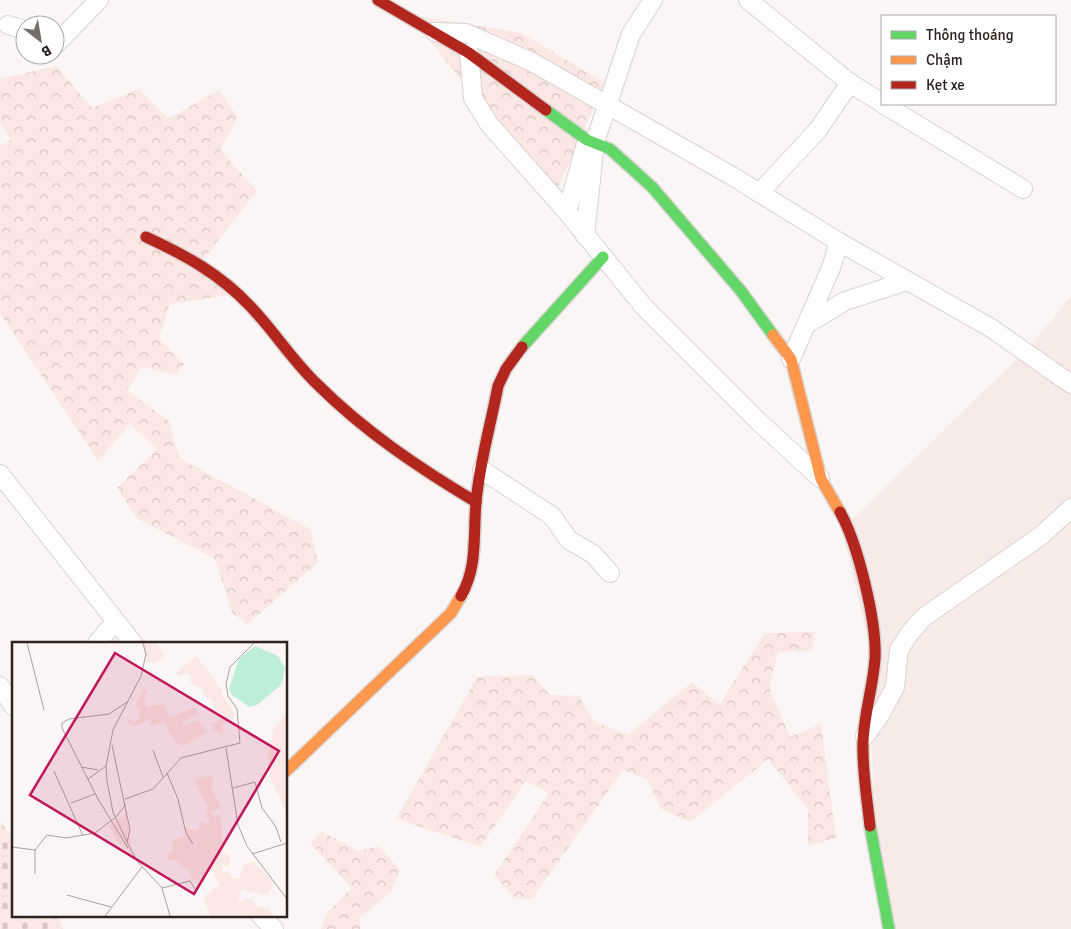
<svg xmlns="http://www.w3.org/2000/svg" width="1071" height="929" viewBox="0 0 1071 929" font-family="Signika,sans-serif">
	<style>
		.built { fill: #f8eae7 }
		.forest { fill: url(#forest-crowns) }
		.cemetery { fill: url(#cemetery-stones) }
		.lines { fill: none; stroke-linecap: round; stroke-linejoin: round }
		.street-casing { stroke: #dad3d2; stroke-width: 20 }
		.fast-casing { stroke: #dad3d2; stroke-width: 14 }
		.slow-casing { stroke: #dad3d2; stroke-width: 14 }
		.jam-casing { stroke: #dad3d2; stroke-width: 14 }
		.street { stroke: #fefefe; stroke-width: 18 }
		.fast { stroke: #63d668; stroke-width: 11 }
		.slow { stroke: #ff974d; stroke-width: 11 }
		.jam { stroke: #b3261e; stroke-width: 11 }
		.inset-road { fill: none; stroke: #a8a2a0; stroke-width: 1 }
		.view { fill: #c2185b; fill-opacity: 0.15; stroke: #c2185b; stroke-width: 2.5 }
		.inset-edge { fill: none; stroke: #2e2321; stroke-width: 2.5 }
	</style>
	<defs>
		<pattern id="forest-crowns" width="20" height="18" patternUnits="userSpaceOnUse" patternTransform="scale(1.25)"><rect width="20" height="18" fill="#fbe7e3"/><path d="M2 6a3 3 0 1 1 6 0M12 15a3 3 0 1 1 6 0" fill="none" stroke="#d7c6c2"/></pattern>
		<pattern id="cemetery-stones" width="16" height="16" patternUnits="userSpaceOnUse" patternTransform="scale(1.25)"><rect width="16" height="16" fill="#fbe7e3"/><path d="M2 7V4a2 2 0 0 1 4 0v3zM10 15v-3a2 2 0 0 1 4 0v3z" fill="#d7c6c2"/></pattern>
	</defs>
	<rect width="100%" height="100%" fill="#faf6f5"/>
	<polygon class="built" points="1071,296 1071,929 886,929 877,896 868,640 842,529 1031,345"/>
	<g class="forest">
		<polygon points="409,15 522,33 605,83 560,184 552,193"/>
		<polygon points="56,66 92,108 139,89 168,119 219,90 238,117 220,150 257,191 199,265 230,295 170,304 159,338 184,364 176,375 142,367 127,390 169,421 179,458 310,529 318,562 248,624 232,613 215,559 138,519 117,488 157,449 130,424 98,461 0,313 0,146 11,140 0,123 0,79"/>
		<polygon points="815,632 812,651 778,652 769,687 790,737 821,724 836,838 808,846 808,809 768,759 690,822 661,809 647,779 623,770 532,899 515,898 494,875 549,793 526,781 480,847 396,819 477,677 532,675 550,695 579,696 594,722 628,735 692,682 719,705 765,633"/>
		<polygon points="322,832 359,851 379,846 400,870 391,892 360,917 360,929 321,929 327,913 352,888 310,843"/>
	</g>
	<polygon class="cemetery" points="0,822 14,839 14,915 57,915 63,929 0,929"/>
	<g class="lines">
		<defs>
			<g id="street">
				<polyline points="748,0 850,83 882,103"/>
				<polyline points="8,25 25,30"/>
				<polyline points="435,32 466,33 532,62 732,176 839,242 991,328 1071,384"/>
				<polyline points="55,45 99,0"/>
				<polyline points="469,53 473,98 489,124 567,212 644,307 758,421 820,478"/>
				<polyline points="883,104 1023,189"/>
				<polyline points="759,193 817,131 850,83"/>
				<polyline points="567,212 585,147"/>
				<polyline points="585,236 595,142 631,34 653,0"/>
				<polyline points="809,323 845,301 907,281"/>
				<polyline points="791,359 831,268 839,242"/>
				<polyline points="482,470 552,516 569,540 593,554 610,573"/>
				<polyline points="0,474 133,643"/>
				<polyline points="97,643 115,622"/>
				<polyline points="0,686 14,707"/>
				<polyline points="865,736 880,715 895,687 899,650 909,634 924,617 1042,535 1071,508"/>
				<polyline points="260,915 274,929"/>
			</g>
			<g id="fast">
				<polyline points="546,110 587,140 610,149 652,187 741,291 773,335"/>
				<polyline points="522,347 603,257"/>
				<polyline points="870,826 889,929"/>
			</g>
			<g id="slow">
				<polyline points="773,335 791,359 821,479 840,512"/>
				<polyline points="286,771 451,613 461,596"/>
			</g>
			<g id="jam">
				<polyline points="378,0 469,53 546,110"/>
				<path d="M146,237c39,18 74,37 104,69 24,25 42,54 67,78 47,47 102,84 159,118"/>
				<path d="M840,512c18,32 37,110 35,147 -2,28 -11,55 -12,83 -1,28 4,56 7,84"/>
				<path d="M461,596c17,-29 12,-61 15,-93 3,-39 15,-79 22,-117l8,-17 16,-22"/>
			</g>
		</defs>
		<use href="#street" class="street-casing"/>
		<use href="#fast" class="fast-casing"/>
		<use href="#slow" class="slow-casing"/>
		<use href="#jam" class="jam-casing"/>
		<use href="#street" class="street"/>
		<use href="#fast" class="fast"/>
		<use href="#slow" class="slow"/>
		<use href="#jam" class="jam"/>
	</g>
	<g transform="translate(12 642)">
		<rect width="275" height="275" fill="#faf6f5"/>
		<path d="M131,1h14l8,13 -10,7 -9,-1zM184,14l25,33 2,8 11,15v7l-13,6 3,11 -11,-7 -1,-5 13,-7 -12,-10 2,-5 -10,-6 -4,-8 -6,-2 -5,-5 1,-6 -6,-2 -5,3 -4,-3zM131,46l5,2 -4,6 2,11 18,-3 5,14 26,-11 3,7 -15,8 2,4 13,-6 10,12 -25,14 -9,-5 -9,-18 -15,3 -2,-6 -13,6 -8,-4 2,-3 6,3 4,-4 1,-10 -5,-1zM201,133l-1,13 9,20 -10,3 2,6 8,-3 2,40h6l2,8 -4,5 -5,-4v10l6,-2 4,7 7,1 5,-14 10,-3 20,21 -7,12 -25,-6 -4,10 3,4 3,-4h8l5,8 12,1 3,8h-62l-6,-19 15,-13 -6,-12 -8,-1v12l-14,-5 -2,-9 -8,-2 -2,-7h-11v-6l6,-4 -2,-9 15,-6 -2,-8 11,4 4,-4 -1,-6 7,3 4,-2 -4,-8 2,-7 -13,-23 2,-6zM115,171l5,41 -15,-13 -8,-16z" fill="#fbe7e3"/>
		<path d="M275,69v102l-17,-35 -2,-22 6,-27z" fill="#fbe7e3"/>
		<path d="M243,4l23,10 7,12 -3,16 -25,21 -8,2 -18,-13 -2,-5 10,-30z" fill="#bceeda"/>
		<path class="inset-road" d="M15,1l17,67M131,1l3,11 -5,22 -28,54 -7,36 1,15 6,31 14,30 10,19 25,27 8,28M115,60l-18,12 -40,5 -7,4v5l36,71 30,49M100,103l18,85 -3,12M214,106l12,77 9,21 40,53M141,108l10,27M69,125l17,3M42,129l29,65M155,131l11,26 8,34 7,11M76,137l18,-13M221,146l22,-6 7,26 14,19 5,15M113,157l28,-10 28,-31 59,-15 -3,-34 -9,-13 -2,-12 4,-17 24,-24M59,161l24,-9M0,205l23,3 12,-15 19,3 29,-5 21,-16 10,-13M240,212l35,-11M23,232v-24M150,246l28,-7 5,8M55,253l44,12M93,274l37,-49"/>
		<path class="view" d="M103,11l164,98 -85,143 -164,-99z"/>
		<rect width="275" height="275" class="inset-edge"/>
	</g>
	<rect x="881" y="15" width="175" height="90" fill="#ffffff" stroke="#aba7a6"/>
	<rect x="891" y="31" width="25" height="8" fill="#63d668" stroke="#aba7a6"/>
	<text x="926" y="40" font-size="15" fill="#2e2321">Thông thoáng</text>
	<rect x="891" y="56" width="25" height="8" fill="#ff974d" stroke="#aba7a6"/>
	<text x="926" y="65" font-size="15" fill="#2e2321">Chậm</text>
	<rect x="891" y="81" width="25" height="8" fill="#b3261e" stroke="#aba7a6"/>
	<text x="926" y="90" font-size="15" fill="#2e2321">Kẹt xe</text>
	<g transform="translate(40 40) rotate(149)"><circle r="24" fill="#ffffff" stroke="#aba7a6"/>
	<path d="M0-4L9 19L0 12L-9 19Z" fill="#756d6b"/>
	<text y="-8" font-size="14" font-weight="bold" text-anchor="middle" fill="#2e2321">B</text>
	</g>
</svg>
